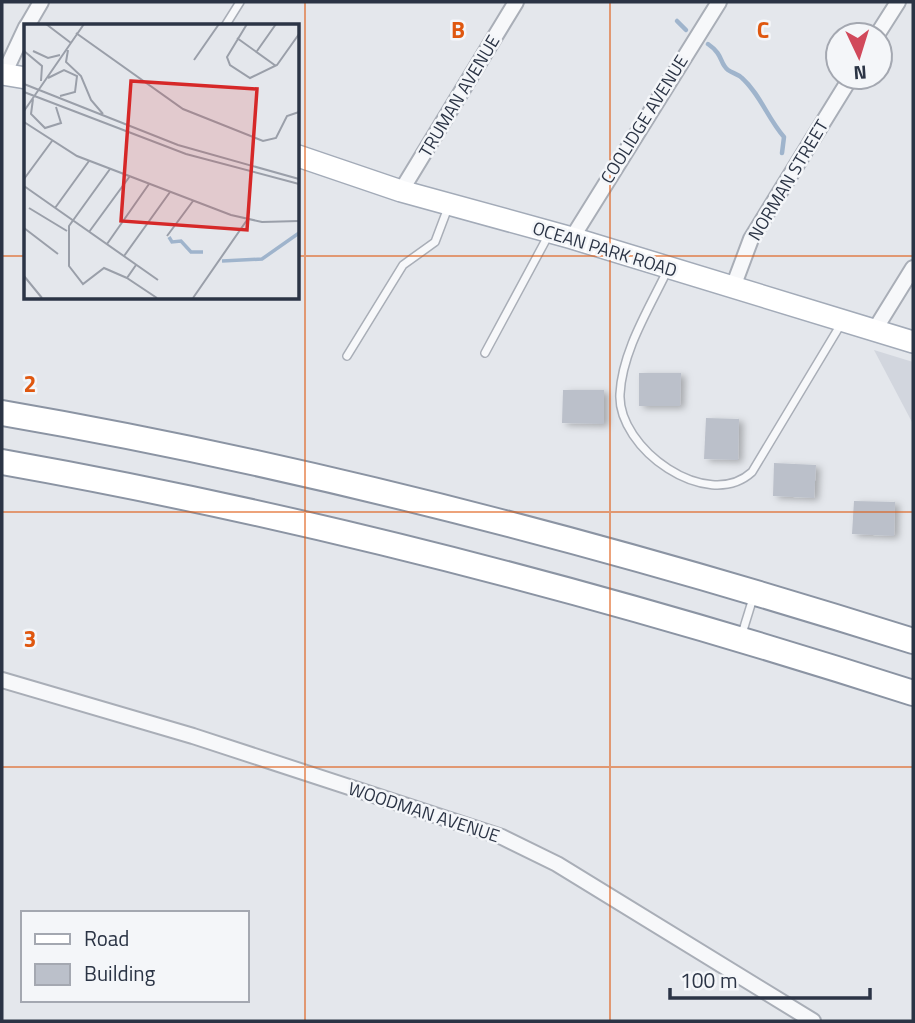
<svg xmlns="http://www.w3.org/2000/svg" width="915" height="1023" viewBox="0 0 915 1023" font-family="'Titillium Web',sans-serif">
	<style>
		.built { fill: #d2d6de }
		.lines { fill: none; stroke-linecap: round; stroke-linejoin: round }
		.stream { stroke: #9fb4cc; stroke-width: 4.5 }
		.building { fill: #bbc0ca; filter: url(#shadow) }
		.service-casing { stroke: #a9aeb7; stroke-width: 10 }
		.minor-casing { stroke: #a9aeb7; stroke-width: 18 }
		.primary-casing { stroke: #a3abb8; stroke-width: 24 }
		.motorway-casing { stroke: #8b94a3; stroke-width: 28 }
		.service { stroke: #f7f8fa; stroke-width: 7 }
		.minor { stroke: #f7f8fa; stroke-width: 14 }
		.primary { stroke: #fff; stroke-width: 21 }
		.motorway { stroke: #fff; stroke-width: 24 }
		.grid { fill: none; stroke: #df570f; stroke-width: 2; stroke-opacity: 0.55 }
		.labels { text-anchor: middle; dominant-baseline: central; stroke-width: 5; stroke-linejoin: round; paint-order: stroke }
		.street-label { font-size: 18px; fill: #2b3445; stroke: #f4f6f9 }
		.inset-river { fill: none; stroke: #9fb4cc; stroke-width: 3.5 }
		.inset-road { fill: none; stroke: #9a9fa9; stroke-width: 2 }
		.view { fill: #d62828; fill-opacity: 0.15; stroke: #d62828; stroke-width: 3.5 }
		.inset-edge { fill: none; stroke: #2b3445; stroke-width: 3.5 }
		.grid-label { font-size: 23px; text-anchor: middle; font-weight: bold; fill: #df570f; stroke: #f4f6f9; stroke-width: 5; stroke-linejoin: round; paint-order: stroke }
	</style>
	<defs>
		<filter id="shadow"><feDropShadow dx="4.5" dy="2.5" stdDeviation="3.5" flood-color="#0004"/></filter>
	</defs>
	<rect width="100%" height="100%" fill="#e4e7ec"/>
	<polygon class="built" points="874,350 913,362 913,424"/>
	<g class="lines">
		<g class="stream">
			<polyline points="677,21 686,30"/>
			<path d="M708,44c16,11 11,19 20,26 4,3 10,4 14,8 18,16 26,41 42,59l-2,16"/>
		</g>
	</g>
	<g class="building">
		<polygon points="639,373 681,373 680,406 639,406"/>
		<polygon points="563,390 604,390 604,424 562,423"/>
		<polygon points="706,418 739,419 738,460 704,459"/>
		<polygon points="774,463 816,465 814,498 773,496"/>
		<polygon points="854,501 895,502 894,536 852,534"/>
	</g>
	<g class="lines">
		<defs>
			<g id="service">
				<polyline points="225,26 240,2"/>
				<path d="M668,269c-18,38 -46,82 -48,125 -3,54 87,119 132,78l89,-148"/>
				<polyline points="485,353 548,236"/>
				<polyline points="347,356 403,265 435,242 449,205"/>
				<polyline points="741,637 753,598"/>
			</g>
			<g id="minor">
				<polyline points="27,26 41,2"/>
				<polyline points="877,35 898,2"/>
				<polyline points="4,74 26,27"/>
				<polyline points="401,191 516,2"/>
				<polyline points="572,238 719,2"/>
				<polyline points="733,287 751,239 851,77"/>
				<polyline points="874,331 913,268"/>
				<polyline points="2,680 193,736 502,837 557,864 813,1021"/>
			</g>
			<g id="primary">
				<polyline points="2,74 26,78"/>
				<polyline points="298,156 401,191 572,238 913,342"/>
			</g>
			<g id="motorway">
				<path d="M2,413c308,53 613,134 911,228"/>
				<path d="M2,462c310,55 612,135 911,231"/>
			</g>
		</defs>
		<use href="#service" class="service-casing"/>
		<use href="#minor" class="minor-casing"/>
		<use href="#primary" class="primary-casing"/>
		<use href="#motorway" class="motorway-casing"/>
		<use href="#service" class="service"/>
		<use href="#minor" class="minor"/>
		<use href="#primary" class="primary"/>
		<use href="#motorway" class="motorway"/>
	</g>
	<path class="grid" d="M305,2v1019M610,2v1019M2,256h24M298,256h615M2,512h911M2,767h911"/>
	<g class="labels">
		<g class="street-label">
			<text transform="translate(459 96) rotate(-59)">TRUMAN AVENUE</text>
			<text transform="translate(644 119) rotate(-58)">COOLIDGE AVENUE</text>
			<text transform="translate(788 180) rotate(-59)">NORMAN STREET</text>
			<text transform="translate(605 249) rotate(17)">OCEAN PARK ROAD</text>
			<text transform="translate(424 812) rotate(18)">WOODMAN AVENUE</text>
		</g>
	</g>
	<g transform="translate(24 24)">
		<rect width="275" height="275" fill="#e4e7ec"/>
		<path class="inset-river" d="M145,213l3,5 9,-1 10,11h12M198,237l40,-2 37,-26"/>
		<path class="inset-road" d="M22,0l25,19M223,0l-20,33 3,8 20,13 27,-13 22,-31M52,9l107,76 80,32 13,-3 11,-22 12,-4M213,14l39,28M44,26l-2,12 15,14 10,24 12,14M0,27l18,15 -1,15M9,27l15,7 12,-3M233,27l19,-27M170,36l25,-36M24,54l16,-8 13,6 -2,16 -15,4M0,60l154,61 121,34M0,68l162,62 113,30M9,75l-2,15 14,14 16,-5 -5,-16M0,87l60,-87M0,98l53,34 154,59 31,7 37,-1M86,145l-41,57v40l14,18 21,-16 23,10M0,155l28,-38M0,162l134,94M5,184l38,23M31,184l34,-47M0,204l34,26M65,208l41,-56M143,212l26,-35M83,220l42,-60M100,232l46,-64M112,241l-9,13 30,20M0,252l18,22M169,274l54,-78"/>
		<path class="view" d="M107,57l126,8 -10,141 -126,-9z"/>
		<rect width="275" height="275" class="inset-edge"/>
	</g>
	<g class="grid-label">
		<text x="458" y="38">B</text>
		<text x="763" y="38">C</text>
		<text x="30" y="392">2</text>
		<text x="30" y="647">3</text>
	</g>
	<rect width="915" height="1023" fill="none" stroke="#2b3445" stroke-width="7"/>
	<rect x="21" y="911" width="228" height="91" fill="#f4f6f9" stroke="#a4a8b1" stroke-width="2"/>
	<rect x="35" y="934" width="35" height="10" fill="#ffffff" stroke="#a4a8b1" stroke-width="2"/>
	<text x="84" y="946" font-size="21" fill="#2b3445">Road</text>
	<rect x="35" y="964" width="35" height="21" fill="#bbc0ca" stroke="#a4a8b1" stroke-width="2"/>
	<text x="84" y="981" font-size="21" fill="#2b3445">Building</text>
	<g transform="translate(859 56) rotate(176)"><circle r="33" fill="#f4f6f9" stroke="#a4a8b1" stroke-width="2"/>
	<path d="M0-5L12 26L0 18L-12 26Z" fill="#d1495b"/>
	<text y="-10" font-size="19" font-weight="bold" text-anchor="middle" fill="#2b3445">N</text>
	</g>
	<path d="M670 988v10h200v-10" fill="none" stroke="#2b3445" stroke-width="3.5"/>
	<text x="680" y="988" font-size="21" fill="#2b3445" stroke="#f4f6f9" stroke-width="5" paint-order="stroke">100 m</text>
</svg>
